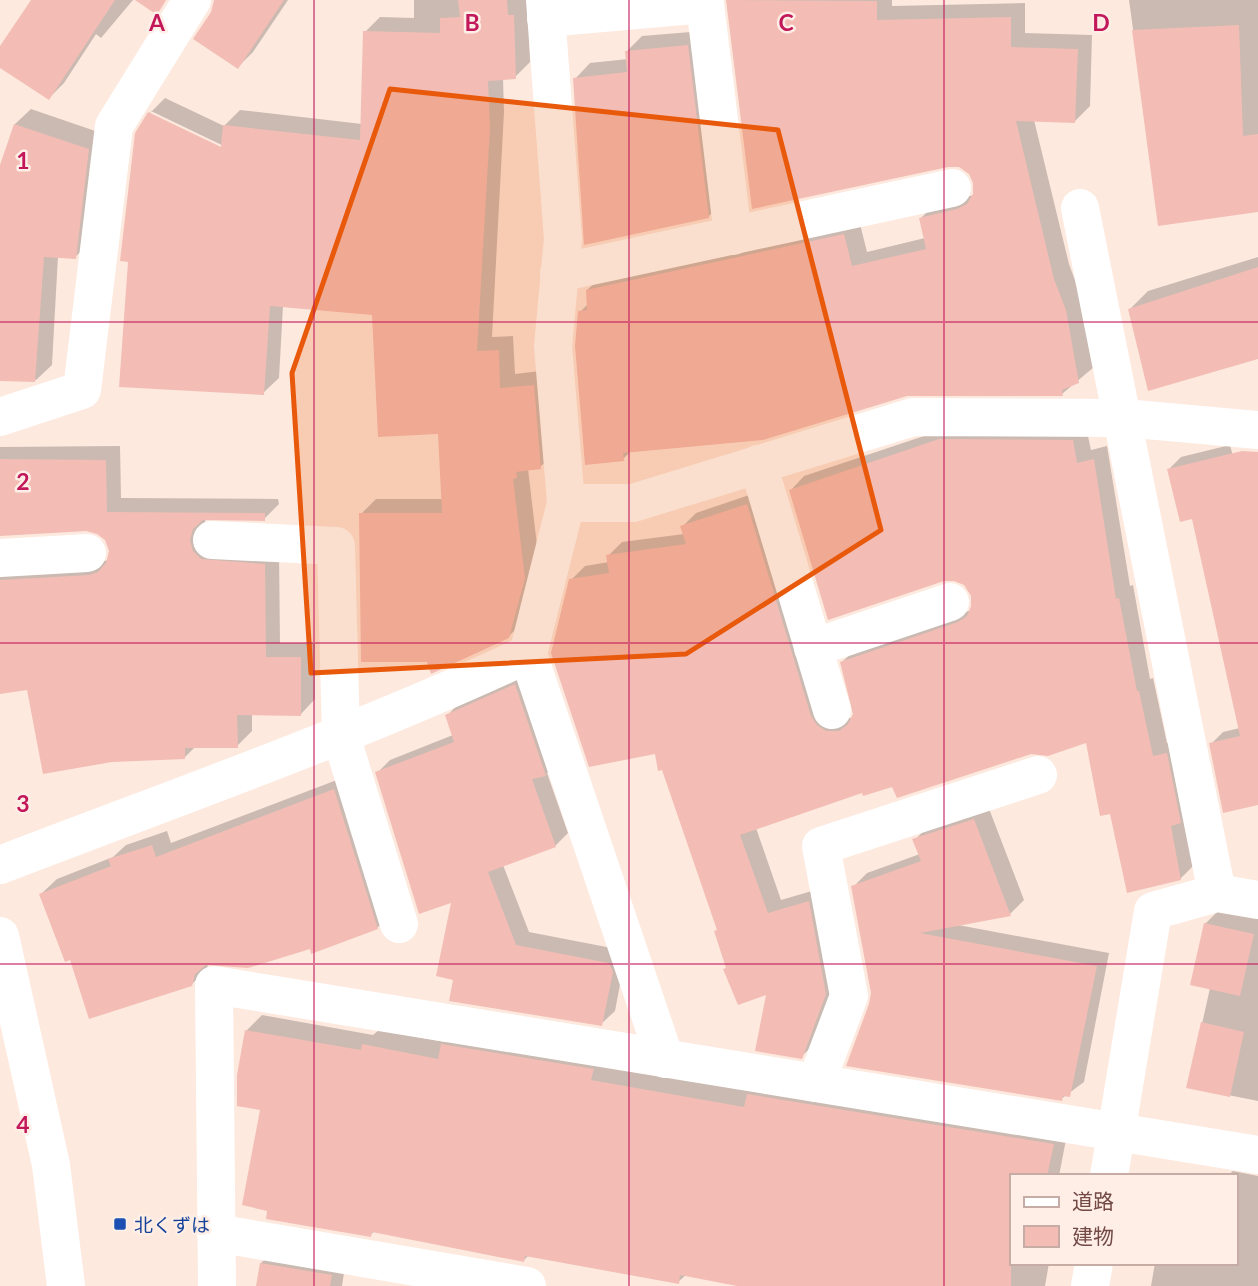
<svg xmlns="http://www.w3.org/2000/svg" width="1258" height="1286" viewBox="0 0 1258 1286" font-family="Lato,'Noto Sans JP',sans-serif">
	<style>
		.shadow { fill: #0003; fill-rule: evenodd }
		.building { fill: #f3bdb5 }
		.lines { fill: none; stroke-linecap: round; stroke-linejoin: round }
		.minor { stroke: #fff; stroke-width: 38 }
		.marked { fill: #e8590c; fill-opacity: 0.2; stroke: #e8590c; stroke-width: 5; stroke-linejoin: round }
		.grid { fill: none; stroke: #c2185b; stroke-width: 2; stroke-opacity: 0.55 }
		.transit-dot { fill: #1a4fb4; stroke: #ffeee5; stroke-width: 2.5 }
		.labels { text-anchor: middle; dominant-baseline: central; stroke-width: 5; stroke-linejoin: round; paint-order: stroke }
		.transit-label { font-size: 19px; fill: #164399; stroke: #ffeee5; text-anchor: start }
		.grid-label { font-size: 23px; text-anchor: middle; font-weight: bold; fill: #c2185b; stroke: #ffeee5; stroke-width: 5; stroke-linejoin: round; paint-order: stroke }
	</style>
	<rect width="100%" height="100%" fill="#fde9de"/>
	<g class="shadow">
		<polygon points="37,0 133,0 101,38 96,34 64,83 49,98 0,66 0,49"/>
		<polygon points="216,0 288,0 253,52 238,67 212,12"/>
		<path d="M414,0h114l2,62 -15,15 -12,1 1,34 -12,225 21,-1 2,38 34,-4 7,82 -16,15 -12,2 11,93 -15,59 -16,16 -147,-123 15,-15h67l-3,-67 -66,-119 -91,-7 -4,72 -16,15 -113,-280 15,-15 59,28 16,-16 122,14 3,-92 15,-15 34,1zM151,111l79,38 -2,3 -77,-37z"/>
		<polygon points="892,0 892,6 1025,3 1025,33 1092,35 1090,106 1075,121 1034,120 1069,264 1080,294 1094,367 1062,394 912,393 631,451 623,459 580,312 589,303 587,290 603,275 859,220 867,252 925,238 921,218 936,203 975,195 975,182 970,173 728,0"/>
		<polygon points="1129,0 1258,0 1258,210 1160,224"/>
		<polygon points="703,31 723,201 708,217 575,79 590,63 628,59 627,51 642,36"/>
		<polygon points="31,109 104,134 91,242 75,257 58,256 52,365 36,380 0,379 0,171 15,124"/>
		<polygon points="1258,257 1258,357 1130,309 1148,291"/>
		<polygon points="954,426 1086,427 1091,450 1107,446 1130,586 1133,585 1150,679 1153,678 1167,743 1180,740 1194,865 1180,879 1112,812 1088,740 863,791 756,828 781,900 822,888 839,979 815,1043 801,1057 768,992 728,967 719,929 657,752 571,580 585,566 609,562 608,556 622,542 684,534 682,527 696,513 761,491 841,718 854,718 842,662 856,649 972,610 973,595 965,584 791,490 804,476"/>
		<polygon points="1230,445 1234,460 1258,457 1258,803 1211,744 1223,732 1240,728 1193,517 1169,469 1181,457"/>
		<polygon points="120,446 121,498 278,499 279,504 264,519 206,519 204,524 279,550 280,643 315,643 315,699 301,714 252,714 252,731 237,746 196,746 185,757 29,689 0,692 0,559 16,566 105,561 109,559 111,551 106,539 98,532 86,529 0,534 0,447"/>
		<polygon points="528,672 558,761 547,773 568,833 555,846 503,865 529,932 622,950 625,958 615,1011 601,1024 455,979 453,900 377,773 390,760 453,735 447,716 460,702"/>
		<polygon points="350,775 392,913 377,928 311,947 208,963 207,969 191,985 71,958 41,894 57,879 113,857 126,845 167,831 171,843"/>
		<polygon points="988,806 1024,900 1010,914 958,925 1109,953 1084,1082 1061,1099 871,1004 872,993 853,887 867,873 920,854 915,840 928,826"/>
		<polygon points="1219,910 1258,918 1258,1101 1188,1087 1210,988 1205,924"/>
		<polygon points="262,1015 373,1035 379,1030 445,1042 458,1030 1068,1129 1059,1176 1011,1176 1011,1263 1049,1263 1045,1286 746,1286 686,1275 678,1282 529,1255 524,1260 500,1257 375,1231 370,1235 262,1109 247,1030"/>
		<polygon points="1233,1171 1258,1176 1258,1286 1151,1286 1155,1263 1235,1263 1235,1176 1227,1176"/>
		<polygon points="277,1248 346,1260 342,1286 258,1286 261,1263"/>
	</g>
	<g class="building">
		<polygon points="31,0 115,0 49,100 0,68 0,46"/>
		<polygon points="135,0 166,0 157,15"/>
		<polygon points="214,0 284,0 238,69 193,39 211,12"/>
		<polygon points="458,0 507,0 508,15 514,15 516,79 488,81 490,128 477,351 499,350 500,388 534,385 541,469 516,472 517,478 513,479 525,578 509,638 431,674 427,662 361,662 359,513 442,513 438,434 378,437 372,315 270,306 264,395 119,387 128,262 120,261 135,133 148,112 221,147 223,125 360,140 363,31 440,33 440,18 460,17"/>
		<polygon points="726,0 877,1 877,20 1011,17 1011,47 1078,49 1075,123 1016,121 1054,279 1066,310 1079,383 1062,390 1063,396 907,396 763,440 623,453 624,461 585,465 575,346 578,311 587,310 586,290 844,234 852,266 926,249 919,218 957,209 967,204 973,194 973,183 969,174 959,167 948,167 752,209"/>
		<polygon points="1239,25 1243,136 1258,134 1258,212 1158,226 1132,30"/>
		<polygon points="688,45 709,218 584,245 573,78 627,72 625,51"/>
		<polygon points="14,124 89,149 76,259 44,257 35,382 0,381 0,165"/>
		<polygon points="1258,267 1258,359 1148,391 1128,309"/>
		<polygon points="939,439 1073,440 1077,463 1094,459 1116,599 1119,598 1137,691 1139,691 1153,756 1167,753 1181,823 1171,826 1181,880 1127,893 1110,814 1100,816 1086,743 1048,756 1031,754 897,798 892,787 863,796 862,793 740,835 768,913 809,901 826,994 802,1059 755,1051 766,995 738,1005 723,969 726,968 714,931 717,930 662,770 658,771 655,754 589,767 551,653 569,579 609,573 606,555 686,544 680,526 747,504 811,716 817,725 826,731 839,731 848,724 853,714 840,662 958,622 967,616 971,606 971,596 964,585 954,581 944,581 828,620 789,490"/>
		<polygon points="1242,451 1258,452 1258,805 1223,813 1209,743 1240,736 1192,519 1180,522 1167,469"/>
		<polygon points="0,459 106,460 107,512 265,513 265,521 203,520 193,529 190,540 193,551 201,559 265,564 266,657 301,657 301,716 237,715 238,748 185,748 185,759 112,762 43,774 27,690 0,694 0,580 89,575 98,572 106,563 109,551 105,540 97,534 86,531 0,536"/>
		<polygon points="515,684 546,776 532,779 556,847 488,872 516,945 609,963 613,972 602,1026 449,1001 453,980 436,976 451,903 419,914 375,772 454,742 445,715"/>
		<polygon points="334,789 378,929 311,954 310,949 248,968 206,965 195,974 192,986 89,1019 70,960 65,962 39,894 111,866 108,859 152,845 156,857"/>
		<polygon points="974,819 1011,916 920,933 1097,966 1070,1097 1063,1096 1062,1101 846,1066 869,1004 871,993 851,886 921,861 912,839"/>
		<polygon points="1204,923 1254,934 1240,996 1190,985"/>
		<polygon points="1201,1022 1244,1032 1230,1097 1186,1088"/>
		<polygon points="245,1030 361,1050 362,1044 438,1059 441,1044 594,1069 591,1080 744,1107 747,1094 1054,1144 1047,1176 1011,1176 1011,1286 737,1286 680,1275 679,1284 525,1256 524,1262 372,1232 371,1237 266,1219 267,1211 242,1205 260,1110 237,1106 237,1075"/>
		<polygon points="260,1263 332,1275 330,1286 256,1286"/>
	</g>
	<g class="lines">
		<g class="minor">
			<polyline points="546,18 705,4 733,236"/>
			<polyline points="1080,208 1217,893"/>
			<polyline points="559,273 952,188"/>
			<polyline points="0,417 82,390 114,126 192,0"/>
			<polyline points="758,464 832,710"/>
			<polyline points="566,503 633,503 913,417 1124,418 1258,430"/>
			<polyline points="212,540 336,546 341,736 399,924"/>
			<polyline points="0,558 87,553"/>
			<polyline points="813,648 950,602"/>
			<polyline points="528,654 665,1059"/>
			<path d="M0,865c177,-68 357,-131 528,-211l38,-151 -13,-157 10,-107 -18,-239"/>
			<polyline points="0,936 51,1165 66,1286"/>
			<polyline points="816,1083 849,996 821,846 1038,775"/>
			<polyline points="1109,1176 1153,911 1217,893 1258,900"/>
			<polyline points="216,1233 527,1286"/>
			<polyline points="217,1286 214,985 1258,1155"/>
			<polyline points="1090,1286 1094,1263"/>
		</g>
	</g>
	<path class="marked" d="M390,89l388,41 103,400 -195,124 -375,19 -19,-300z"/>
	<path class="grid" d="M314,0v1286M629,0v1286M944,0v1286M0,322h1258M0,643h1258M0,964h1258"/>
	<rect class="transit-dot" x="113" y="1217" width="14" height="14" rx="3.5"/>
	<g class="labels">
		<g class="transit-label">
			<text x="134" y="1224">北くずは</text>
		</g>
	</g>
	<g class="grid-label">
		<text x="157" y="31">A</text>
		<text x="472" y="31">B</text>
		<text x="786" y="31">C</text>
		<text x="1101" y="31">D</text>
		<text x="23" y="169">1</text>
		<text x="23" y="490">2</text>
		<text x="23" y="812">3</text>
		<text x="23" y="1133">4</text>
	</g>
	<rect x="1010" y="1174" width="228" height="91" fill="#ffeee5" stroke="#c7aca5" stroke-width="2"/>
	<rect x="1024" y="1197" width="35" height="10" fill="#ffffff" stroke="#c7aca5" stroke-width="2"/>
	<text x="1072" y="1209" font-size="21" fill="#734a46">道路</text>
	<rect x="1024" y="1226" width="35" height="21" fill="#f3bdb5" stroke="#c7aca5" stroke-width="2"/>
	<text x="1072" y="1244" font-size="21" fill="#734a46">建物</text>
</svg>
